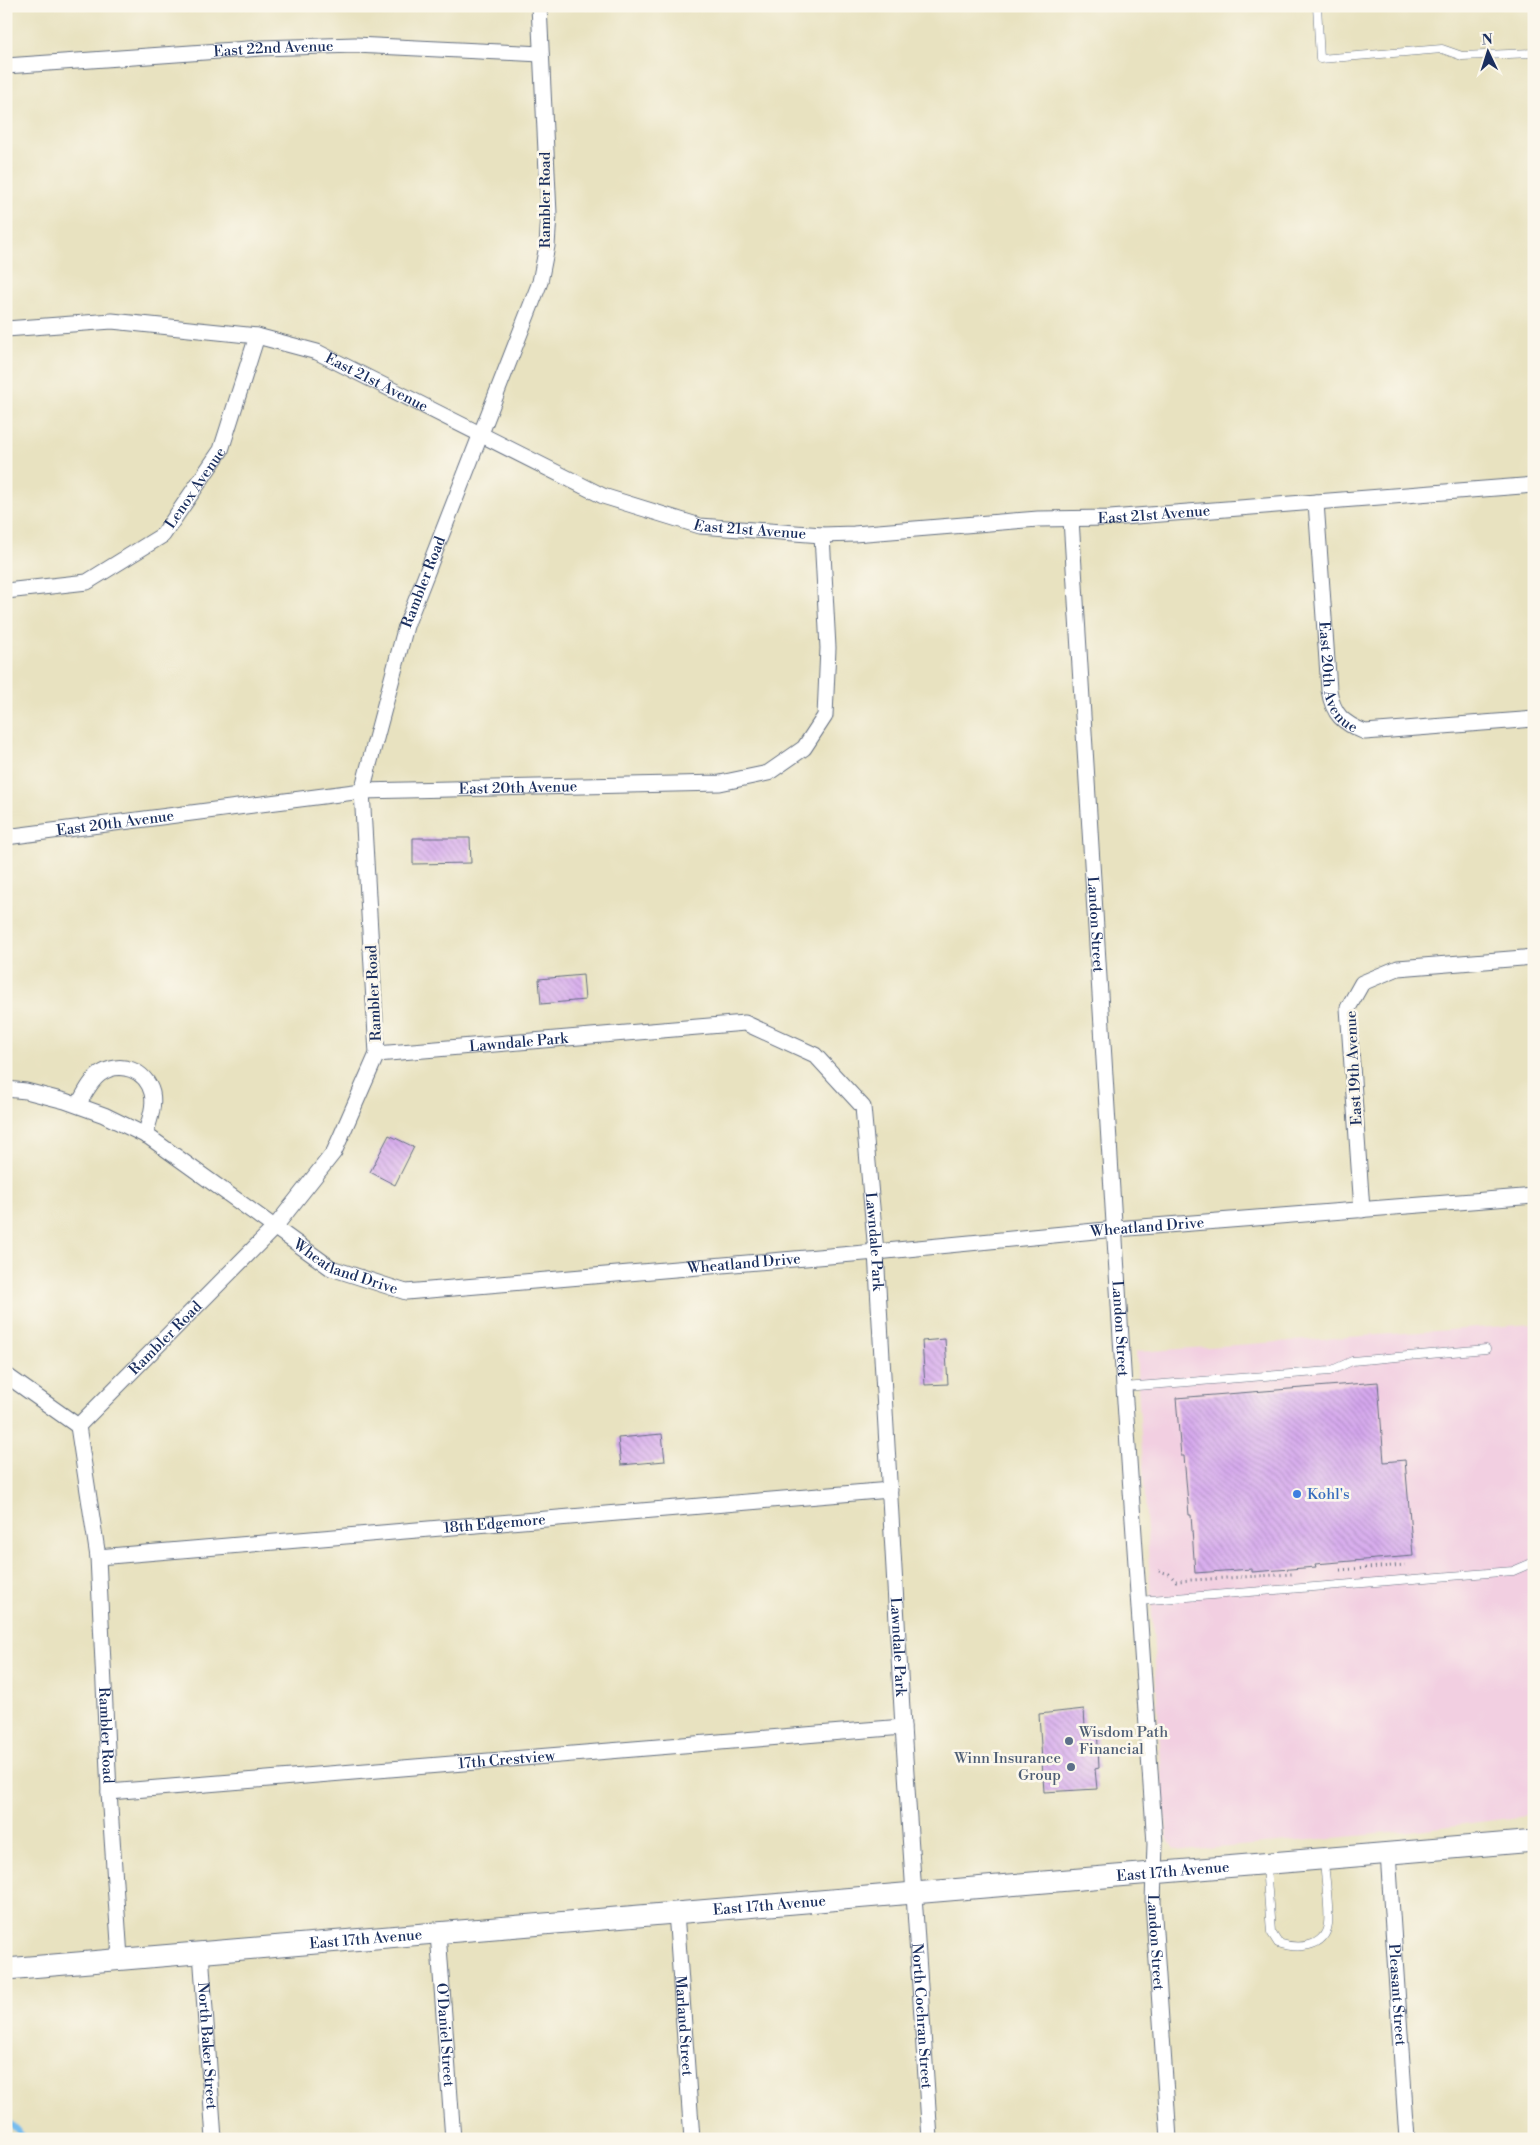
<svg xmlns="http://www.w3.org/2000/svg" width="1540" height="2145" viewBox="0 0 1540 2145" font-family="'Libre Bodoni',serif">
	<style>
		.built { fill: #f2cfe1 }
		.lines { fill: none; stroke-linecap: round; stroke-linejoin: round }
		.stream { stroke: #77bdee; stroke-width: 5.5 }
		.building { fill: url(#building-back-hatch) }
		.lane-casing { stroke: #636e80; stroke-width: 9 }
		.street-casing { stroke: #636e80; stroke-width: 17 }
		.secondary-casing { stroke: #636e80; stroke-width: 23 }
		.path { stroke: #636e80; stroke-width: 3; stroke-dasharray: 1 4; stroke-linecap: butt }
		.lane { stroke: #fff; stroke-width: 8 }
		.street { stroke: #fff; stroke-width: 15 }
		.secondary { stroke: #fff; stroke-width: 21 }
		.shop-dot { fill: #3f7fe0; stroke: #fbf7ec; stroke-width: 2 }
		.service-dot { fill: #5c6f8a; stroke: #fbf7ec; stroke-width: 2 }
		.labels { text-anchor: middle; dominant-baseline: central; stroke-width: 5; stroke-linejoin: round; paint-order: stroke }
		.street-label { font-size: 15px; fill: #1b2f5e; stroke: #fbf7ec }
		.shop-label { font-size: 15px; fill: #366cbe; stroke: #fbf7ec; text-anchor: start }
		.service-label { font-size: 15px; fill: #4e5e75; stroke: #fbf7ec; text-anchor: start }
	</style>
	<defs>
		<pattern id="building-back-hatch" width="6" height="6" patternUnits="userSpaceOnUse" patternTransform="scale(1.25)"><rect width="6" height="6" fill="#d6a8ee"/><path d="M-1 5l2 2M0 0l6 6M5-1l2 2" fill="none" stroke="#ad89c4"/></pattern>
	</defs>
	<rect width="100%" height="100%" fill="#fbf7ec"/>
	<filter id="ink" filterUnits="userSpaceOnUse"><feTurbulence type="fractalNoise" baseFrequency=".02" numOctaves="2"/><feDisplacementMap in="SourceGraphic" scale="10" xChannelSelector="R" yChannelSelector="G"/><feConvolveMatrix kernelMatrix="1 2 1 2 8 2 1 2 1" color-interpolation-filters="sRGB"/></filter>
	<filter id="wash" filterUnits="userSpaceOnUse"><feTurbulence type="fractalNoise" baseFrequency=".0096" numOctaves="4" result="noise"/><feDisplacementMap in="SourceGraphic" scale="20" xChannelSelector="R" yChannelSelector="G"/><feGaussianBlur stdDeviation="1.12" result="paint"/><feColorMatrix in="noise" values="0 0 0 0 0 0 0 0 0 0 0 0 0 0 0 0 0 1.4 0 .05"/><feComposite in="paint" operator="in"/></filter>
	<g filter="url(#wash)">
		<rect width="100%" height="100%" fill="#e8e2c0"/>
		<polygon class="built" points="1534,1324 1534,1815 1402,1832 1183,1851 1175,1849 1167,1837 1162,1780 1136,1352"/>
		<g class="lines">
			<polyline class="stream" points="6,2119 26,2139"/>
		</g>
		<g id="blocks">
			<g class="building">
				<polygon points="413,838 470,838 471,863 413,864"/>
				<polygon points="583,975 585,1000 541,1004 539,979"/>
				<polygon points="389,1135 414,1147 395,1185 370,1172"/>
				<polygon points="945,1339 948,1384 925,1385 922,1341"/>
				<polygon points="1378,1382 1384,1462 1405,1460 1413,1556 1315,1564 1316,1567 1252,1572 1252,1569 1195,1573 1191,1515 1189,1515 1184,1456 1181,1456 1176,1398"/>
				<polygon points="662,1434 665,1461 621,1465 618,1438"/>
				<polygon points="1084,1709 1085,1727 1097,1726 1099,1768 1095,1769 1097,1789 1044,1792 1039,1714"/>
			</g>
		</g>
	</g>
	<g filter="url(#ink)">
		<use href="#blocks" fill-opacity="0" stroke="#636e80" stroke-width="1"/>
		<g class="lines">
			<defs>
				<g id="lane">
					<polyline points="1317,6 1320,59 1442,49 1462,56 1534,53"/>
					<polyline points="1124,1387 1330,1371 1352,1361 1486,1349"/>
					<polyline points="1138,1601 1513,1571 1534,1562"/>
					<path d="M1266,1865l5,67 7,11c18,6 47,6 50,-19 2,-15 -3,-47 -4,-63"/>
				</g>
				<g id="street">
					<path id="s1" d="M6,66l256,-18 93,-3 186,9"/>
					<path id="s2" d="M6,329l106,-8 145,15 60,16 286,144 97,30 122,9 32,-1 184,-15 72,-1 424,-33"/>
					<path id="s3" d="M1316,502l13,188c4,25 14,33 36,42l169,-13"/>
					<path id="s4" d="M1071,519l53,868 31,457 -2,58 16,237"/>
					<path id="s5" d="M6,591l81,-9 76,-47 58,-85 36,-114"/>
					<path id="s6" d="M6,837l356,-46 358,-8 48,-10 36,-25 21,-32 3,-68 -6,-113"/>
					<path id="s7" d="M377,1054l368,-31 70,32 48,52 13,145 27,475 27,412"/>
					<path id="s8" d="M6,1089l20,2 39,10 39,14 45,22 182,131 75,24 470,-40 240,-23 418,-33"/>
					<path d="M78,1105c6,-10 12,-24 22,-31 20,-14 46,-4 52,19 3,13 -3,29 -7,42"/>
					<polyline points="1362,1210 1348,1008 1362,983 1398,968 1534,957"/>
					<polyline points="6,1375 78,1426"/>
					<path id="s9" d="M78,1426l196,-198 60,-76 43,-98 -15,-263 44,-165 134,-344 7,-36 2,-32 -10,-208"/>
					<path id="s10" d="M78,1426l20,131 11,235 11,166"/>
					<path id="s11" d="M98,1557l792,-67"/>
					<path id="s12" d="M109,1792l794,-65"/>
					<path id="s13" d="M1388,1853l19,286"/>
					<path id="s14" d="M676,1912l16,227"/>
					<path id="s15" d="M438,1933l15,206"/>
					<path id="s16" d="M201,1952l13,187"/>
				</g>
				<g id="secondary">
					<path id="s17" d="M6,1969l1528,-128"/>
				</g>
			</defs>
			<use href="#lane" class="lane-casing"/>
			<use href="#street" class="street-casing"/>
			<use href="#secondary" class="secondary-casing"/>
			<g class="path">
				<polyline points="1340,1570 1405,1565"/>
				<polyline points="1159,1571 1169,1574 1176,1581 1292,1574"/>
			</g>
			<use href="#lane" class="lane"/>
			<use href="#street" class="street"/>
			<use href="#secondary" class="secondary"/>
		</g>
	</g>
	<circle class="shop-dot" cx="1297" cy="1494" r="5"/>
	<g class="service-dot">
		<circle cx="1069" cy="1741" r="5"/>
		<circle cx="1071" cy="1767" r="5"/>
	</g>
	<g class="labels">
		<g class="street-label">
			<text stroke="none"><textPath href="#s1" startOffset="268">East 22nd Avenue</textPath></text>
			<text transform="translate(545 200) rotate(-90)">Rambler Road</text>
			<text stroke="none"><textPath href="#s2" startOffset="381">East 21st Avenue</textPath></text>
			<text stroke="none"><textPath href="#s5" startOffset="228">Lenox Avenue</textPath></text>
			<text stroke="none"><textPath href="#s2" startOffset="1191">East 21st Avenue</textPath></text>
			<text stroke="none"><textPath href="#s2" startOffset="786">East 21st Avenue</textPath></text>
			<text stroke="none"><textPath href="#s9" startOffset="964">Rambler Road</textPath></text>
			<text stroke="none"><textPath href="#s3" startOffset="179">East 20th Avenue</textPath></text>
			<text stroke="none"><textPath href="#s6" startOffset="515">East 20th Avenue</textPath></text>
			<text stroke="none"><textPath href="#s6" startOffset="110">East 20th Avenue</textPath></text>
			<text stroke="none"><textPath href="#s4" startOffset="406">Landon Street</textPath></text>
			<text transform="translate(374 993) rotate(-93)">Rambler Road</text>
			<text stroke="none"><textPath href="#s7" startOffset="142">Lawndale Park</textPath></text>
			<text transform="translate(1354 1068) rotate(-93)">East 19th Avenue</text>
			<text stroke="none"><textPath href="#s8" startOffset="1199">Wheatland Drive</textPath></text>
			<text stroke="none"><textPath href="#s7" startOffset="652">Lawndale Park</textPath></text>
			<text stroke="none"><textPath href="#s8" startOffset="794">Wheatland Drive</textPath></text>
			<text stroke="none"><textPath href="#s8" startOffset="389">Wheatland Drive</textPath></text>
			<text stroke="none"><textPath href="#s4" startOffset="811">Landon Street</textPath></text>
			<text stroke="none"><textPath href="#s9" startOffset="124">Rambler Road</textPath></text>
			<text stroke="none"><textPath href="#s11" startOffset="398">18th Edgemore</textPath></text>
			<text stroke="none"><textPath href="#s7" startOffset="1058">Lawndale Park</textPath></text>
			<text stroke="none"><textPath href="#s10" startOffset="311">Rambler Road</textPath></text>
			<text stroke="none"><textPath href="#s12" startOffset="399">17th Crestview</textPath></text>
			<text stroke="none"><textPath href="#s17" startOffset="1171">East 17th Avenue</textPath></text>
			<text stroke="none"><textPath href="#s17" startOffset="766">East 17th Avenue</textPath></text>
			<text stroke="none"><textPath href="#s17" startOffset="361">East 17th Avenue</textPath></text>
			<text stroke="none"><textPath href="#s4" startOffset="1426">Landon Street</textPath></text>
			<text stroke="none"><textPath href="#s13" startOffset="142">Pleasant Street</textPath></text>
			<text stroke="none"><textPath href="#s7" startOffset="1428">North Cochran Street</textPath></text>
			<text stroke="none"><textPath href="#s14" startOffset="114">Marland Street</textPath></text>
			<text stroke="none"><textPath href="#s15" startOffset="102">O'Daniel Street</textPath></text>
			<text stroke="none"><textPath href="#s16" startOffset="94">North Baker Street</textPath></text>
		</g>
		<g class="shop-label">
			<text x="1307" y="1494">Kohl's</text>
		</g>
		<g class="service-label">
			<text x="1079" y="1732">Wisdom Path<tspan x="1079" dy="17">Financial</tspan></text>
			<text x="1061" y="1758" text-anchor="end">Winn Insurance<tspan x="1061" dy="17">Group</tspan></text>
		</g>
	</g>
	<rect width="1540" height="2145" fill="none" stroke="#fbf7ec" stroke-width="25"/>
	<g transform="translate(1488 52) rotate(356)" stroke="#fbf7ec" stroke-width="4" paint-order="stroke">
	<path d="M0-4L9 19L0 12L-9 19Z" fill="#1b2f5e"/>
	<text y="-8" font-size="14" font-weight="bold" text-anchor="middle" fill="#1b2f5e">N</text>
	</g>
</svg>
